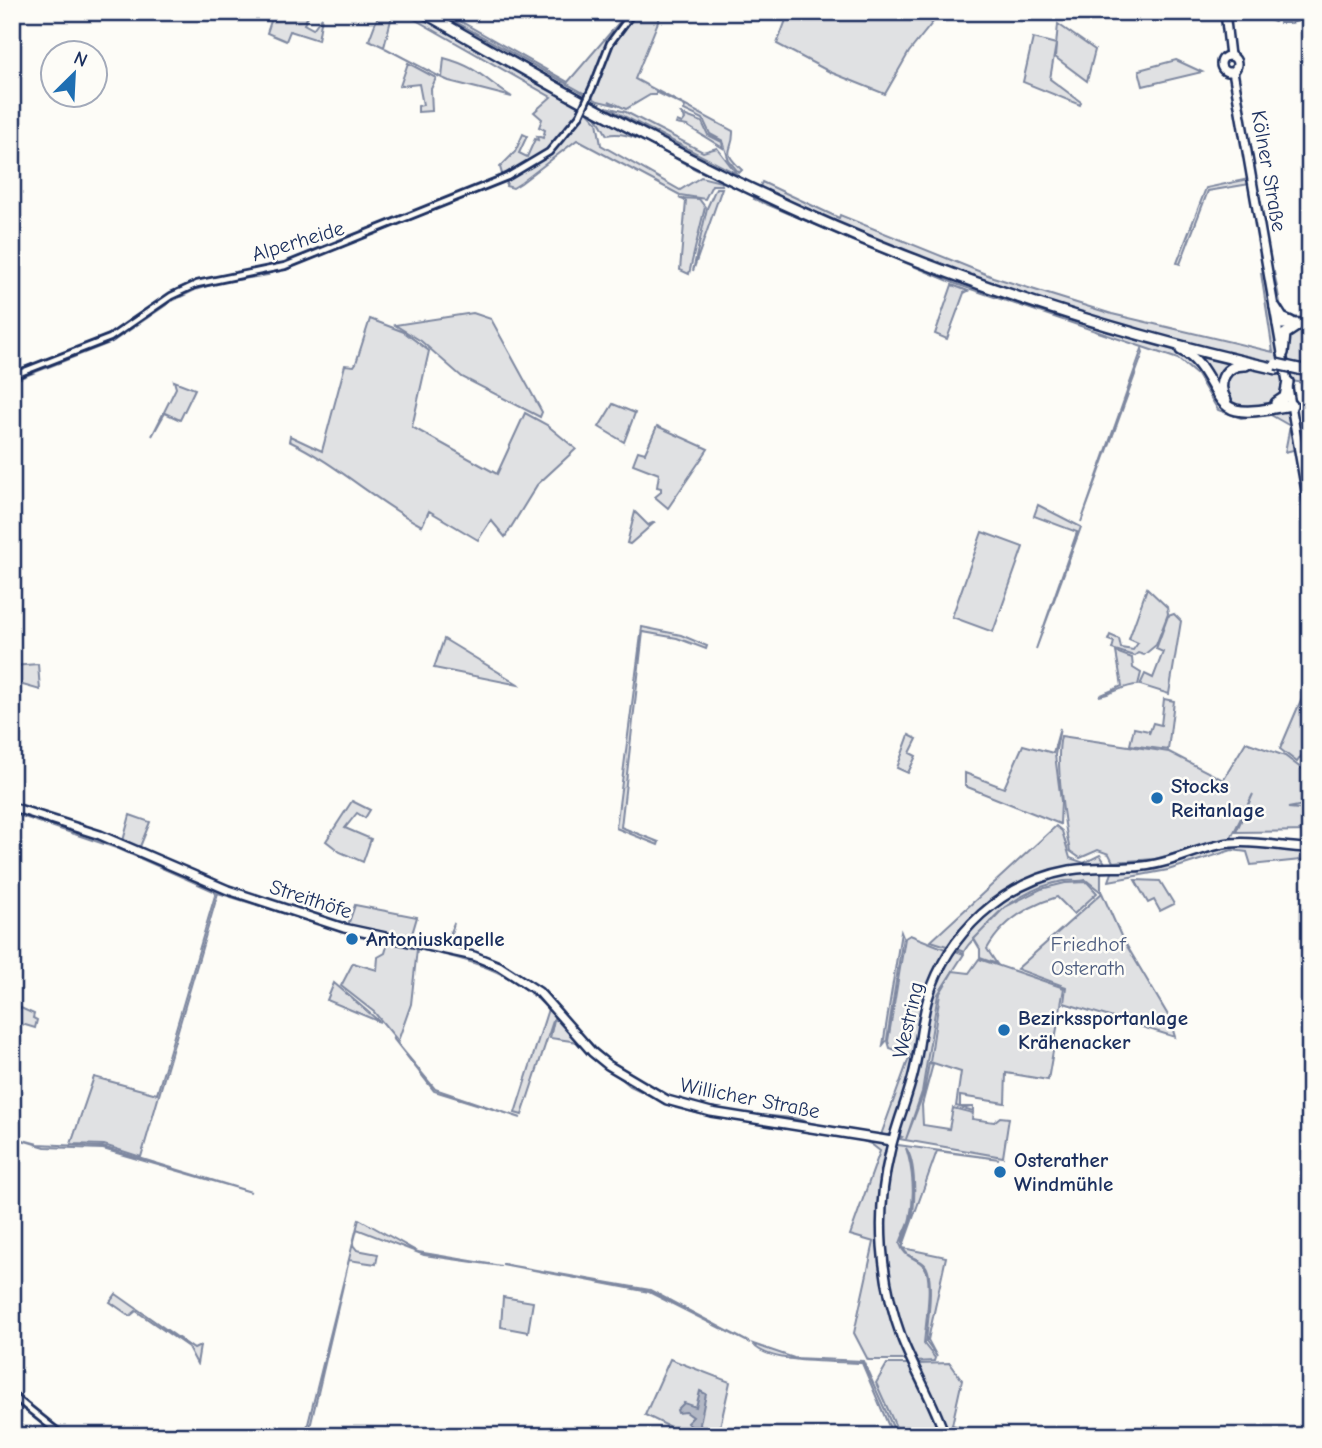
<svg xmlns="http://www.w3.org/2000/svg" width="1322" height="1448" viewBox="0 0 1322 1448" font-family="'Comic Neue',sans-serif">
	<style>
		.green { fill: #e0e1e3; stroke: #7e88a0; stroke-width: 2 }
		.water { fill: #b3b8c5; stroke: #76819c; stroke-width: 2 }
		.lines { fill: none; stroke-linecap: round; stroke-linejoin: round }
		.stream { stroke: #76819c; stroke-width: 2 }
		.minor-casing { stroke: #1b2f5e; stroke-width: 10 }
		.major-casing { stroke: #1b2f5e; stroke-width: 12 }
		.highway-casing { stroke: #1b2f5e; stroke-width: 14 }
		.minor { stroke: #fdfcf7; stroke-width: 4.5 }
		.major { stroke: #fdfcf7; stroke-width: 7 }
		.highway { stroke: #fdfcf7; stroke-width: 9 }
		.minor-bridge-casing { stroke: #1b2f5e; stroke-width: 10; stroke-linecap: butt }
		.highway-bridge-casing { stroke: #1b2f5e; stroke-width: 14; stroke-linecap: butt }
		.minor-bridge { stroke: #fdfcf7; stroke-width: 4.5 }
		.highway-bridge { stroke: #fdfcf7; stroke-width: 9 }
		.poi-dot { fill: #1f6fb2; stroke: #fdfcf7; stroke-width: 2.5 }
		.labels { text-anchor: middle; dominant-baseline: central; stroke-width: 5; stroke-linejoin: round; paint-order: stroke }
		.street-label { font-size: 21px; fill: #1b2f5e; stroke: #fdfcf7 }
		.poi-label { font-size: 21px; font-weight: bold; fill: #1b2f5e; stroke: #fdfcf7; text-anchor: start }
		.park-label { font-size: 21px; fill: #4c5c7f; stroke: #fdfcf7 }
	</style>
	<rect width="100%" height="100%" fill="#fdfcf7"/>
	<filter id="ink" filterUnits="userSpaceOnUse"><feTurbulence type="fractalNoise" baseFrequency=".0143" numOctaves="2"/><feDisplacementMap in="SourceGraphic" scale="14" xChannelSelector="R" yChannelSelector="G"/><feConvolveMatrix kernelMatrix="1 2 1 2 8 2 1 2 1" color-interpolation-filters="sRGB"/></filter>
	<g filter="url(#ink)">
		<g class="green">
			<polygon points="274,12 310,12 304,24 313,29 322,17 318,40 290,31 286,41 267,33"/>
			<polygon points="371,12 393,12 384,47 369,40 378,16"/>
			<path d="M402,12h14l166,94c-17,32 -44,54 -77,70l-3,-2 -2,-7 15,-15 8,-18 4,2 -8,17 8,4 8,-18 3,1 -1,-4 6,2 2,-8 -6,-3 3,-8 -8,-7 17,-15z"/>
			<path d="M438,12h6l124,70 60,-70h34l-27,67 98,52c1,23 -14,17 9,39l-3,3 -10,-12 -6,-20 -13,-7 -7,-15 -19,-9 1,-4 -29,-14v3h-6l-24,14 -17,-8 6,4 -17,-4z"/>
			<polygon points="789,12 941,12 909,52 885,94 830,72 777,44"/>
			<polygon points="1058,24 1095,50 1087,81 1055,57"/>
			<polygon points="1033,38 1056,44 1050,79 1081,102 1080,105 1023,82"/>
			<path d="M385,48l57,30 2,-20c34,9 41,22 68,39l-63,-16 -7,-3z"/>
			<polygon points="1176,60 1202,72 1143,86 1139,70"/>
			<polygon points="408,63 436,78 431,89 432,111 418,112 418,106 423,105 419,84 400,86"/>
			<polygon points="606,107 626,112 703,152 717,148 737,174"/>
			<path d="M585,109l12,13 4,23 79,45 21,-13 20,5 1,3h-10l-7,14 -25,-4 -103,-55 -56,43 -8,5 -7,-2 2,-8c33,-17 58,-37 77,-69z"/>
			<path d="M593,111l128,67c-38,-6 -79,-51 -114,-43z"/>
			<polygon points="681,114 702,122 708,135 722,142 723,148 687,126 676,124 677,121 682,123 685,119"/>
			<polygon points="1249,179 1250,184 1208,191 1180,264 1177,263 1206,188"/>
			<polygon points="762,182 839,218 840,215 993,277 1112,314 1273,352 1261,273 1274,272 1282,313 1289,317 1310,318 1310,384 1291,381 1302,448 1285,452 1290,426 1269,414 1241,418 1218,410 1197,375 1178,359 956,284 754,199"/>
			<polygon points="716,188 722,188 693,271 707,208"/>
			<polygon points="679,198 699,199 705,207 689,274 680,270 686,201"/>
			<polygon points="266,272 268,275 217,283 195,290 172,301 112,342 18,379 17,376 107,340 184,291 221,278"/>
			<polygon points="952,285 968,291 964,293 947,339 935,334"/>
			<polygon points="473,313 491,319 542,412 540,417 462,377 421,341 395,325"/>
			<path d="M370,319l34,13 25,19 -17,76 85,47 28,-61 22,12 29,24 -39,36 -32,52 -14,-17 -13,20 -49,-29 -7,15c-47,-25 -85,-62 -133,-85l1,-5 32,15 23,-86 9,1 2,-3z"/>
			<polygon points="1142,349 1143,353 1081,522"/>
			<polygon points="174,381 195,389 180,420 165,413 152,436 176,388"/>
			<polygon points="613,404 635,413 624,442 599,427"/>
			<polygon points="657,426 708,449 668,508 655,497 661,492 661,488 657,487 659,474 633,464 638,451 645,453"/>
			<polygon points="1038,505 1081,527 1036,649 1077,532 1034,516"/>
			<polygon points="635,512 648,525 655,522 630,544 627,543"/>
			<polygon points="982,532 1023,547 993,632 952,617"/>
			<polygon points="1147,588 1167,607 1168,614 1156,645 1144,655 1138,653 1134,656 1112,649 1114,642 1108,640 1110,635 1119,639 1121,648 1133,650 1138,643 1129,639"/>
			<polygon points="1174,614 1181,621 1169,694 1140,685 1145,674 1153,678 1163,652 1156,649 1168,616"/>
			<polygon points="642,627 681,635 707,646 706,649 677,638 643,632 621,827 659,842 658,845 616,828"/>
			<polygon points="444,639 518,684 519,685 434,668"/>
			<path d="M1116,652l16,6 1,10 8,5 -3,12c-14,0 -25,9 -39,11l23,-10z"/>
			<polygon points="38,664 40,690 12,682 12,666"/>
			<polygon points="1310,679 1310,755 1307,758 1302,755 1297,762 1280,749"/>
			<polygon points="1164,699 1174,701 1168,750 1130,745 1134,728 1149,731 1149,734 1153,723 1161,725"/>
			<polygon points="1060,728 1055,755 1061,801 1060,824 965,786 965,773 1004,788 1023,745 1053,753"/>
			<polygon points="909,735 917,739 910,753 916,756 908,773 897,768"/>
			<path d="M1061,736l108,16 54,28 23,-38 39,14 25,19 -1,29 -21,4 22,2v21l-74,1 17,-38 -22,44 -76,21 -42,3 -4,-8 -11,-4 -18,8 -10,-7c-6,-27 -15,-90 -9,-115z"/>
			<polygon points="352,801 370,810 365,818 357,813 345,828 371,839 363,862 340,852 326,841"/>
			<polygon points="12,809 96,836 216,887 347,933 218,893 141,1157 104,1145 71,1144 94,1077 157,1094 216,892 119,849 12,813"/>
			<polygon points="130,815 150,822 139,849 237,892 123,841"/>
			<polygon points="1056,826 1062,831 1070,858 1084,863 1100,855 1105,863 1008,893 950,947 931,941"/>
			<polygon points="1246,843 1310,850 1310,859 1251,865 1247,852 1232,850 1168,870 1109,881 1113,870"/>
			<path d="M1101,870v22l-15,-12c-8,2 -14,0 -22,1 -28,4 -63,24 -79,47 -7,10 -16,12 -21,24l-8,-3c32,-52 86,-74 145,-79z"/>
			<polygon points="1135,880 1160,881 1174,904 1160,911 1154,900 1148,903"/>
			<path d="M1087,882l10,11 -23,21 -17,-17c-30,9 -55,25 -70,52l10,15 -17,-6v-9l-6,-10 31,-32 36,-18 24,-6z"/>
			<polygon points="1102,893 1121,936 1169,1017 1175,1037 1064,1003 1066,987 1017,969"/>
			<polygon points="355,905 417,917 410,941 444,946 454,923 447,947 445,949 347,928"/>
			<polygon points="901,932 903,937 887,1040 883,1045"/>
			<path d="M353,933l109,22 31,10 38,23 89,88 52,27 214,40 2,5 -8,95 28,117h-40l-14,-27 20,-91 -24,-7 30,-84 -9,-7 -13,-5 -149,-23 -33,-8 -46,-22 -52,-44 -28,-4 5,-23 -33,100 -7,-2 33,-104c-37,-39 -80,-50 -131,-60l-6,55 -13,37 -24,-29 -33,-26 12,-23 24,7 1,-13 7,-4 3,-10 -38,-8z"/>
			<path d="M910,935l38,15 -22,50 -15,79 -19,54 -9,4c-29,-2 -56,-10 -84,-16 -14,-3 -29,-1 -43,-3 -50,-6 -99,-18 -140,-49 -29,-22 -49,-52 -75,-76 -12,-12 -27,-18 -39,-28l40,28 69,71 49,30 63,18 71,6 31,9 56,8 29,-80 -20,-7 -2,-7 17,-103z"/>
			<path d="M953,950l11,4 -26,40 -16,98 -16,47 18,-47 5,-29 4,1 -11,41 1,20 26,4 4,-21 20,5 -1,6 22,3 6,-5 9,1 -6,39 -104,-18 3,-2 -5,-2c14,-62 23,-130 56,-185z"/>
			<polygon points="979,959 1064,988 1048,1080 1006,1073 1005,1103 960,1096 960,1107 973,1107 973,1111 956,1106 961,1072 930,1062 940,993 953,971 969,973"/>
			<polygon points="334,983 380,1022 327,1000"/>
			<polygon points="12,1004 34,1014 33,1018 37,1020 35,1028 12,1021"/>
			<polygon points="392,1037 435,1089 521,1118 434,1091"/>
			<polygon points="12,1137 38,1144 103,1147 251,1192 103,1149 45,1147"/>
			<path d="M898,1145l101,14 -62,-8 -34,95c-2,-9 6,-16 8,-25 5,-18 5,-59 -5,-73 7,21 9,48 4,70 -2,10 -8,17 -10,26 5,15 15,12 24,22 10,11 1,62 0,78l11,14 -1,3 -20,1c-24,-46 -33,-105 -31,-157 1,-19 7,-39 10,-58z"/>
			<polygon points="359,1219 418,1252 501,1266 424,1255 357,1229 353,1245 357,1250 378,1254 376,1264 349,1260 308,1436 305,1436"/>
			<path d="M903,1248l43,9 -18,83 9,17 -11,-15c1,-16 9,-65 -1,-77 -7,-8 -17,-6 -22,-17z"/>
			<polygon points="502,1264 650,1290 750,1343 649,1292"/>
			<polygon points="116,1294 194,1349 200,1346 197,1364 188,1347 136,1311 130,1316 110,1302"/>
			<polygon points="503,1297 533,1302 528,1332 501,1327"/>
			<path d="M753,1344l41,14 69,3 34,75h-4l-31,-73c-26,-2 -95,1 -109,-19z"/>
			<polygon points="670,1359 730,1382 718,1436 663,1436 668,1426 645,1415"/>
			<polygon points="950,1363 962,1380 952,1425 993,1436 947,1436 917,1364"/>
			<polygon points="887,1364 911,1364 944,1436 900,1436 876,1383"/>
		</g>
		<polygon class="water" points="700,1391 706,1394 700,1424 703,1436 693,1436 694,1429 687,1423 693,1417 686,1412 678,1413 677,1410 684,1403 696,1407"/>
		<g class="lines">
			<g class="stream">
				<polyline points="1308,12 1310,16"/>
				<polyline points="1228,14 1236,14"/>
				<polyline points="1240,14 1263,18"/>
				<polyline points="1267,19 1275,22"/>
				<polyline points="1279,23 1289,23"/>
				<polyline points="1291,23 1310,17"/>
			</g>
			<defs>
				<g id="minor">
					<polyline points="594,84 610,43 633,12"/>
					<polyline points="12,376 110,338 171,296 197,284 285,266 507,177 549,152 580,115"/>
					<polyline points="12,1395 63,1436"/>
				</g>
				<g id="major">
					<polyline points="1225,12 1230,56"/>
					<circle cx="1229" cy="64" r="8"/>
					<polyline points="1233,71 1310,514"/>
					<polyline points="12,807 100,835 228,890 344,928 474,956 499,966 539,992 592,1052 608,1065 667,1100 711,1112 892,1141"/>
					<path d="M945,1436c-11,-34 -30,-64 -43,-97 -22,-60 -27,-125 -12,-187 6,-28 18,-54 24,-81 6,-24 7,-49 14,-73 20,-65 75,-116 142,-128 25,-4 49,-1 74,-4 30,-3 57,-20 87,-23 27,-3 52,5 79,5"/>
				</g>
				<g id="highway">
					<path d="M423,12c124,71 248,142 378,200 153,69 313,121 476,157"/>
					<polyline points="1275,307 1282,318 1291,322"/>
					<polyline points="1278,324 1310,324"/>
					<path d="M1181,350c30,14 31,54 55,60 17,4 39,-3 56,-5"/>
					<polyline points="1283,353 1285,334 1297,326"/>
					<polyline points="1299,369 1310,371"/>
					<path d="M1226,400c-11,-18 0,-36 20,-35"/>
					<polyline points="1276,403 1285,397 1288,382"/>
				</g>
			</defs>
			<use href="#minor" class="minor-casing"/>
			<use href="#major" class="major-casing"/>
			<use href="#highway" class="highway-casing"/>
			<use href="#minor" class="minor"/>
			<use href="#major" class="major"/>
			<use href="#highway" class="highway"/>
			<defs>
				<polyline id="minor-bridge" points="580,115 594,84"/>
				<polyline id="highway-bridge" points="1276,364 1299,369"/>
			</defs>
			<use href="#minor-bridge" class="minor-bridge-casing"/>
			<use href="#highway-bridge" class="highway-bridge-casing"/>
			<use href="#minor-bridge" class="minor-bridge"/>
			<use href="#highway-bridge" class="highway-bridge"/>
		</g>
	</g>
	<g class="poi-dot">
		<circle cx="1157" cy="798" r="7"/>
		<circle cx="352" cy="939" r="7"/>
		<circle cx="1004" cy="1030" r="7"/>
		<circle cx="1000" cy="1172" r="7"/>
	</g>
	<g class="labels">
		<g class="street-label">
			<text transform="translate(1269 171) rotate(80)">Kölner Straße</text>
			<text transform="translate(298 241) rotate(-17)">Alperheide</text>
			<text transform="translate(311 899) rotate(18)">Streithöfe</text>
			<text transform="translate(908 1020) rotate(-77)">Westring</text>
			<text transform="translate(750 1098) rotate(11)">Willicher Straße</text>
		</g>
		<g class="poi-label">
			<text x="1171" y="786">Stocks<tspan x="1171" dy="24">Reitanlage</tspan></text>
			<text x="366" y="939">Antoniuskapelle</text>
			<text x="1018" y="1018">Bezirkssportanlage<tspan x="1018" dy="24">Krähenacker</tspan></text>
			<text x="1014" y="1160">Osterather<tspan x="1014" dy="24">Windmühle</tspan></text>
		</g>
		<g class="park-label">
			<text x="1088" y="944">Friedhof<tspan x="1088" dy="24">Osterath</tspan></text>
		</g>
	</g>
	<rect width="1322" height="1448" fill="none" stroke="#fdfcf7" stroke-width="42"/>
	<rect x="21" y="21" width="1280" height="1406" fill="none" stroke="#1b2f5e" stroke-width="2.5" filter="url(#ink)"/>
	<g transform="translate(74 74) rotate(24)"><circle r="33" fill="#fdfcf7" stroke="#a3aaba" stroke-width="2"/>
	<path d="M0-5L12 26L0 18L-12 26Z" fill="#1f6fb2"/>
	<text y="-10" font-size="19" font-weight="bold" text-anchor="middle" fill="#1b2f5e">N</text>
	</g>
</svg>
